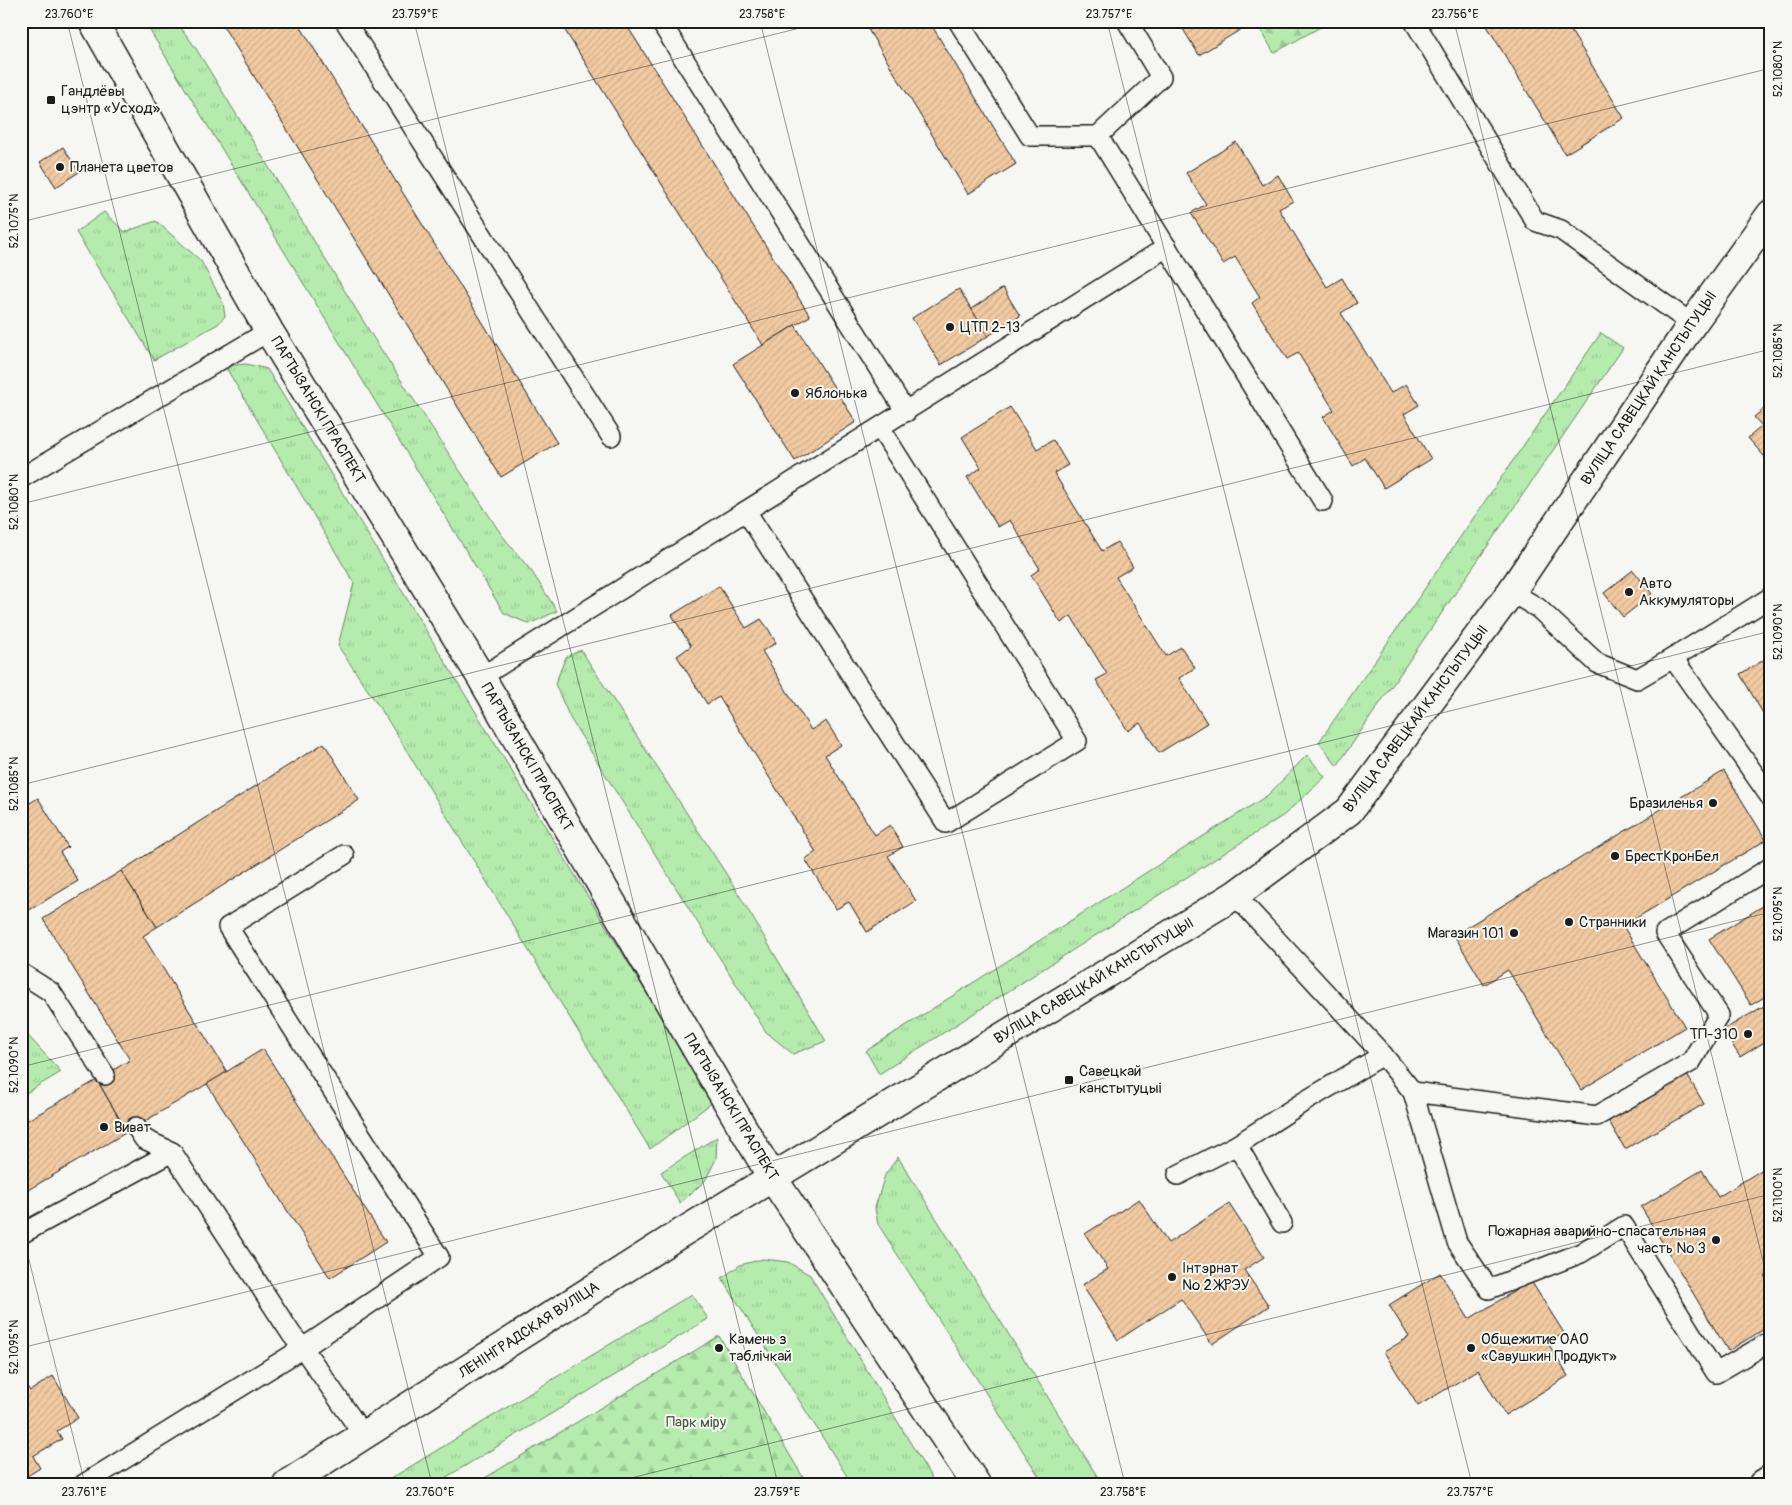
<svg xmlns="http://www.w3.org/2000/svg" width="1792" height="1505" viewBox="0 0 1792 1505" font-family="Pangolin,sans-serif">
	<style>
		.grass { fill: url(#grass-tufts); stroke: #688465 }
		.forest { fill: url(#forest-firs); stroke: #688465 }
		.building { fill: url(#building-hatch); stroke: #1c1c1c }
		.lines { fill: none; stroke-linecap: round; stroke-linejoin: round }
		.service-casing { stroke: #1c1c1c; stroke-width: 22 }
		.secondary-casing { stroke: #1c1c1c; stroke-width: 31 }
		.primary-casing { stroke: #1c1c1c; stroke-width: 31 }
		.service { stroke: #f6f6f2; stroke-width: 19 }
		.secondary { stroke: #f6f6f2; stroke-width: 28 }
		.primary { stroke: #f6f6f2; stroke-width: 28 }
		.ticks { fill: none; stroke: #1c1c1c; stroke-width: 1; stroke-opacity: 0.45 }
		.poi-dot { fill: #1c1c1c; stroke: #f6f6f2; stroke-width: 2 }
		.labels { text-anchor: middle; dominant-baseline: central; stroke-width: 4; stroke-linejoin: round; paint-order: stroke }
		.poi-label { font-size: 15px; fill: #1c1c1c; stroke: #f6f6f2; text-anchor: start }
		.street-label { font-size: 15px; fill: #1c1c1c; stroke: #f6f6f2 }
		.park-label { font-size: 15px; fill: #4a5a48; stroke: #f6f6f2 }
		.neatline { fill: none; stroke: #1c1c1c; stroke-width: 2 }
		.ticks-label { font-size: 12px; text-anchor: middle; fill: #1c1c1c }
	</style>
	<defs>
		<pattern id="grass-tufts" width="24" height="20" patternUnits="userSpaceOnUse" patternTransform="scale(1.25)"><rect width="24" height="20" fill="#b5ecae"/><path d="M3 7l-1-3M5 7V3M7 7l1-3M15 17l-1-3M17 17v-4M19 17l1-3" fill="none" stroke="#9bca95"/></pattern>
		<pattern id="forest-firs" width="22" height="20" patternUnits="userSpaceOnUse" patternTransform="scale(1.25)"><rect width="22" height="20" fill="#b5ecae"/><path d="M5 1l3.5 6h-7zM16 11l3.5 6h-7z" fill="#9bca95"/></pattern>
		<pattern id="building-hatch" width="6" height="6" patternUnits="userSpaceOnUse" patternTransform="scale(1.25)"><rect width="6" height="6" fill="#f2caa2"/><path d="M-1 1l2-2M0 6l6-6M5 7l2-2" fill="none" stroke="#cfad8b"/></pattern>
	</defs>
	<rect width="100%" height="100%" fill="#f6f6f2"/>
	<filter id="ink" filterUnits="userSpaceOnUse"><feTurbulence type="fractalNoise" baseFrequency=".02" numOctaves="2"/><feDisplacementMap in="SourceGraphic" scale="10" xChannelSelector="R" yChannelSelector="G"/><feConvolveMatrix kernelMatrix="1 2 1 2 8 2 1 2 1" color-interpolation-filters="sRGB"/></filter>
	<g filter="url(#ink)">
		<g class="grass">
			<polygon points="144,21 176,21 195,47 373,337 501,534 532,572 557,611 529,624 504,613"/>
			<polygon points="104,212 125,232 156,221 201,261 223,303 225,316 218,324 154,360 76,232"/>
			<polygon points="1601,333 1623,348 1337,766 1319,742"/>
			<polygon points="246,364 267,369 713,1102 650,1149 386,717 338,646 354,583 225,366"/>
			<polygon points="581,650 732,883 826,1041 793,1054 766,1032 570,718 555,684 566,657"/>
			<polygon points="1307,755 1325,777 1284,815 879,1074 866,1051 1268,795"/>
			<polygon points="21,1028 61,1072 21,1096"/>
			<polygon points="717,1137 716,1159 705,1181 680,1203 661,1172"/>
			<polygon points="898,1157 1102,1484 1044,1484 878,1224 875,1208 885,1175"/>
			<polygon points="763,1259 788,1262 810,1275 935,1484 852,1484 722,1278 740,1265"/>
			<polygon points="692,1294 708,1319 435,1484 382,1484"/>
		</g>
		<g class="forest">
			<polygon points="1256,21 1331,21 1274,53"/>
			<polygon points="719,1336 807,1484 475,1484"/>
		</g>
		<g class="building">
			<polygon points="220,21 297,21 557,443 501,477"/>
			<polygon points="559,21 624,21 810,316 763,345"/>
			<polygon points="863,21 929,21 1016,164 968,194"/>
			<polygon points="1178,21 1252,21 1253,22 1199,55"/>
			<polygon points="1484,21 1565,21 1624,118 1565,154"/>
			<polygon points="1236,142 1262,185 1278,175 1293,201 1279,209 1327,287 1342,278 1357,303 1341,313 1391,393 1406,384 1419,405 1404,414 1431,459 1384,488 1365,458 1353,466 1323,417 1334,410 1298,353 1287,359 1252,303 1260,297 1235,257 1223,264 1191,213 1206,204 1186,173"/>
			<polygon points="63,147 79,172 56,187 40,162"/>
			<polygon points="1003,288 1020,316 988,336 971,309"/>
			<polygon points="959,289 988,336 941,365 912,318"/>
			<polygon points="795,325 856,422 795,461 733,364"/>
			<polygon points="1771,403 1771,464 1748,438 1762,426 1754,417"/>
			<polygon points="1010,407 1037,449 1053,440 1068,465 1054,473 1102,551 1117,542 1133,567 1116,577 1166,656 1181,647 1195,668 1179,678 1207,723 1159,753 1140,723 1128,731 1096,680 1107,674 1071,616 1061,623 1031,575 1040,569 1010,520 998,527 967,477 981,468 962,437"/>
			<polygon points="1633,570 1652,594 1623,617 1604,593"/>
			<polygon points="719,586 746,628 761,619 769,630 776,643 762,651 811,730 826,721 841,745 825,755 875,835 890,825 903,847 888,856 916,901 867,932 849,902 836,909 805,859 816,852 719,697 707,704 677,656 691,646 672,615"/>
			<polygon points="1771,656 1771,727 1740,674"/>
			<polygon points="324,743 359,800 157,927 121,871"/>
			<polygon points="1724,771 1766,840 1623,926 1685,1027 1581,1090 1508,970 1484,985 1454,935"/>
			<polygon points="21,789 30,803 38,798 68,847 60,852 78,881 21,915"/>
			<polygon points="121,871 157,927 143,936 227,1072 127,1132 97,1080 130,1060 43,919"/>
			<polygon points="1771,901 1771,993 1751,1005 1709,939"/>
			<polygon points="1764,1006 1771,1017 1771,1038 1740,1057 1723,1030"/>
			<polygon points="263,1049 386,1242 330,1278 207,1084"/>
			<polygon points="1686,1073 1704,1104 1625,1149 1607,1118"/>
			<polygon points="97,1080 127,1132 21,1194 21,1124"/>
			<polygon points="1771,1164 1771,1273 1765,1276 1771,1285 1771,1325 1728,1351 1641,1207 1702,1170 1718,1197"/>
			<polygon points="1139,1199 1168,1243 1229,1204 1264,1257 1244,1270 1269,1306 1212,1344 1181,1299 1118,1340 1082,1285 1108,1269 1085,1234"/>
			<polygon points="1440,1273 1469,1319 1531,1281 1564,1333 1548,1343 1568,1376 1505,1415 1478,1370 1418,1406 1384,1352 1409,1337 1389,1305"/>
			<polygon points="53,1376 78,1418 57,1431 62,1439 33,1456 40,1468 21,1480 21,1384 24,1382 30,1391"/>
		</g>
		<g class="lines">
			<defs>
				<g id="service">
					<polyline points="345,21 611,436"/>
					<polyline points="660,21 906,412"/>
					<polyline points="958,21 1030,136 1098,136 1161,77 1127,21"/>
					<polyline points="1414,21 1535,221 1561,230 1692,324"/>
					<polyline points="1098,136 1323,501"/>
					<polyline points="21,478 269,331"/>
					<polyline points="746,511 946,823 1077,741 880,428"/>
					<polyline points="1511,592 1538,608 1597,663 1637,679 1673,658 1771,798"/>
					<polyline points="1673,658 1771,597"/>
					<polyline points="481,677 1167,247"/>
					<polyline points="1235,895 1383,1055 1413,1092 1597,1116 1691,1062 1719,1015 1665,933 1771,867"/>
					<polyline points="21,973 51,992 105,1075"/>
					<polyline points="1413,1092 1457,1242 1489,1289 1581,1253 1624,1226 1716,1373 1771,1341"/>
					<polyline points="136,1127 144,1139 172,1152"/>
					<polyline points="1237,1145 1282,1223"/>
					<polyline points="1178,1175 1237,1145 1302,1103 1383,1055"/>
					<polyline points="21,1234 172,1152 292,1335 303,1348 364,1436"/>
					<polyline points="84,1484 303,1348 439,1257 228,927 344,855"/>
				</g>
				<polyline id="secondary" points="287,1484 673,1238 1235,895 1349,811 1511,592 1692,324 1771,214"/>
				<g id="primary">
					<polyline points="93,21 269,331 481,677 708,1069 772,1177 976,1484"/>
					<polyline points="1763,1484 1771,1479"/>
				</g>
			</defs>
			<use href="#service" class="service-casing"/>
			<use href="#secondary" class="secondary-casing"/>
			<use href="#primary" class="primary-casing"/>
			<use href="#service" class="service"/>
			<use href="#secondary" class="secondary"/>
			<use href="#primary" class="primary"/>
		</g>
	</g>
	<path class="ticks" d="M67,21l365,1463M414,21l364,1463M760,21l365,1463M1107,21l365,1463M1454,21l317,1272M21,222l807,-201M21,504l1750,-436M21,785l1750,-436M21,1067l1750,-436M21,1228l64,256M21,1348l1750,-436M607,1484l1164,-290M1736,1484l35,-9"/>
	<g class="poi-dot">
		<rect x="46" y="95" width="10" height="10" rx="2.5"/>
		<circle cx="60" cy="167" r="5"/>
		<circle cx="950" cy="327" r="5"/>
		<circle cx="795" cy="393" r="5"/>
		<circle cx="1629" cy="592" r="5"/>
		<circle cx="1713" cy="803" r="5"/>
		<circle cx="1615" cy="856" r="5"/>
		<circle cx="1569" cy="922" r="5"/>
		<circle cx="1514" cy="933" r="5"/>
		<circle cx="1748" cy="1034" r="5"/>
		<rect x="1064" y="1075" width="10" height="10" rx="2.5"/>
		<circle cx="104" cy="1127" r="5"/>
		<circle cx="1716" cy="1240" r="5"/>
		<circle cx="1172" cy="1277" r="5"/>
		<circle cx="719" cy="1348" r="5"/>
		<circle cx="1471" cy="1348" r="5"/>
	</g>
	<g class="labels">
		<g class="poi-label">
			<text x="61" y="91">Гандлёвы<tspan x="61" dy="17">цэнтр «Усход»</tspan></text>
			<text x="70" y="167">Планета цветов</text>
			<text x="960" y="327">ЦТП 2-13</text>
			<text x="805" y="393">Яблонька</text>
			<text x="1639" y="583">Авто<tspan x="1639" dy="17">Аккумуляторы</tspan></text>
			<text x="1703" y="803" text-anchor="end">Бразиленья</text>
			<text x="1625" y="856">БрестКронБел</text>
			<text x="1579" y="922">Странники</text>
			<text x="1504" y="933" text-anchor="end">Магазин 101</text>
			<text x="1738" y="1034" text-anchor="end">ТП-310</text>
			<text x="1079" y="1071">Савецкай<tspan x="1079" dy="17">канстытуцыі</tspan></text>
			<text x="114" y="1127">Виват</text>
			<text x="1706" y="1231" text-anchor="end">Пожарная аварийно-спасательная<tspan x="1706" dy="17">часть № 3</tspan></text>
			<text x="1182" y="1268">Інтэрнат<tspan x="1182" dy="17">№ 2 ЖРЭУ</tspan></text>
			<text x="729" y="1339">Камень з<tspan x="729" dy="17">таблічкай</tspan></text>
			<text x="1481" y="1339">Общежитие ОАО<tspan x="1481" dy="17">«Савушкин Продукт»</tspan></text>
		</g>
		<g class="street-label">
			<text transform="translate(1649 388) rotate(-56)">ВУЛІЦА САВЕЦКАЙ КАНСТЫТУЦЫІ</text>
			<text transform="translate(318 410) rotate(59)">ПАРТЫЗАНСКІ ПРАСПЕКТ</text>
			<text transform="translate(1416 719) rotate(-53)">ВУЛІЦА САВЕЦКАЙ КАНСТЫТУЦЫІ</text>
			<text transform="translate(527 757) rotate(60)">ПАРТЫЗАНСКІ ПРАСПЕКТ</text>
			<text transform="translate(1094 981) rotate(-31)">ВУЛІЦА САВЕЦКАЙ КАНСТЫТУЦЫІ</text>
			<text transform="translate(731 1107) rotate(59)">ПАРТЫЗАНСКІ ПРАСПЕКТ</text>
			<text transform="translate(529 1330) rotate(-33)">ЛЕНІНГРАДСКАЯ ВУЛІЦА</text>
		</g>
		<g class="park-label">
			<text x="696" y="1422">Парк міру</text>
		</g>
	</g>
	<rect width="1792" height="1505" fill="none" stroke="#f6f6f2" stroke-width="55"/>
	<rect x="28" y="28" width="1736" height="1450" class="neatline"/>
	<g class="ticks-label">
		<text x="69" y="18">23.760°E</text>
		<text x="415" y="18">23.759°E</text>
		<text x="762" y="18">23.758°E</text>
		<text x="1109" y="18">23.757°E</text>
		<text x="1455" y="18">23.756°E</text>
		<text transform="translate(1778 69) rotate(-90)" y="4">52.1080°N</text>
		<text transform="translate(14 221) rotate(-90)" y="4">52.1075°N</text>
		<text transform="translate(1778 351) rotate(-90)" y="4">52.1085°N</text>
		<text transform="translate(14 502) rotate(-90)" y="4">52.1080°N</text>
		<text transform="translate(1778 632) rotate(-90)" y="4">52.1090°N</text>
		<text transform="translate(14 784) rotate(-90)" y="4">52.1085°N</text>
		<text transform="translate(1778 914) rotate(-90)" y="4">52.1095°N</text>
		<text transform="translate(14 1065) rotate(-90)" y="4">52.1090°N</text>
		<text transform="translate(1778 1195) rotate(-90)" y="4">52.1100°N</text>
		<text transform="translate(14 1347) rotate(-90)" y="4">52.1095°N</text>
		<text x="84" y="1496">23.761°E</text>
		<text x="430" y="1496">23.760°E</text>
		<text x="777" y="1496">23.759°E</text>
		<text x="1123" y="1496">23.758°E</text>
		<text x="1470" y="1496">23.757°E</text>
	</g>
</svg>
